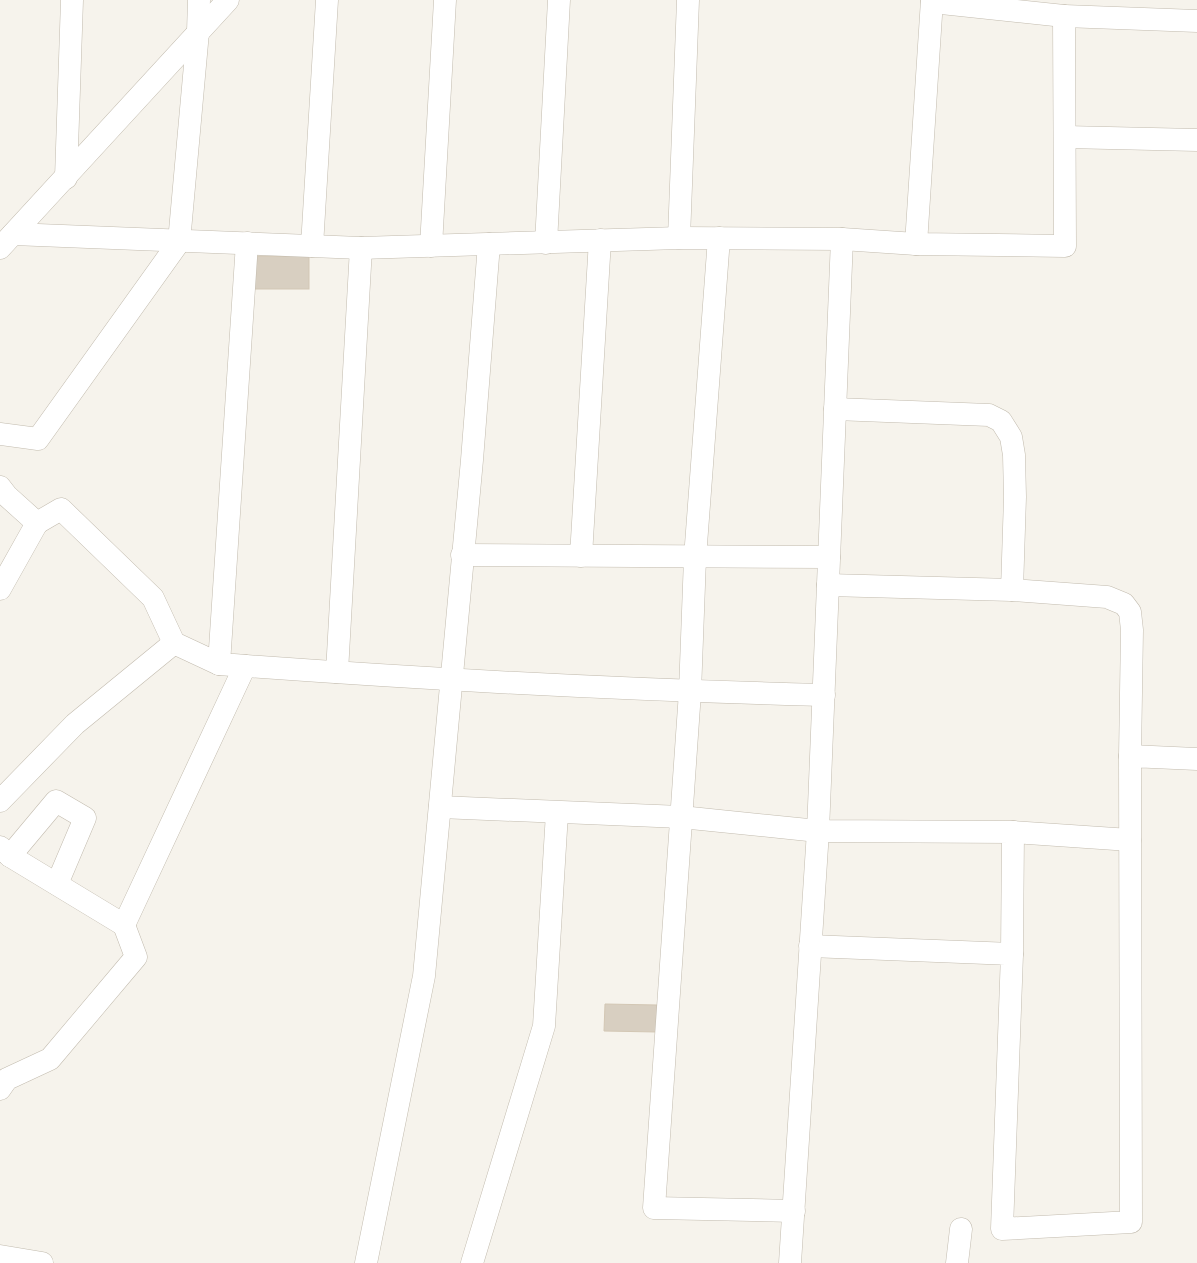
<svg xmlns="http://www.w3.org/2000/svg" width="1197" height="1263" viewBox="0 0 1197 1263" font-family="Signika,sans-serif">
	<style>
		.building { fill: #d8cfc1; stroke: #d3c7b4 }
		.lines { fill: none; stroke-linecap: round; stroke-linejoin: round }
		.minor-casing { stroke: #c2bbae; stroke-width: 23 }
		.minor { stroke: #fff; stroke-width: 22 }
	</style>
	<rect width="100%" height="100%" fill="#f6f3ec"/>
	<g class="building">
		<rect x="249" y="256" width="60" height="33"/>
		<polygon points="605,1004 657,1005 657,1032 604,1031"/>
	</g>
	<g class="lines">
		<defs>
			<g id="minor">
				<polyline points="932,2 1064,16"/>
				<polyline points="1065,137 1197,140"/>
				<polyline points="66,178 72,0"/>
				<polyline points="13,234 361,248 679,238 842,239 916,244 1065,246 1064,16 1197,21"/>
				<polyline points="679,238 688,0"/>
				<polyline points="719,238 695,558 690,692 654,1208 794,1211"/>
				<path d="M247,243l-28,421c201,15 403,26 605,31"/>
				<polyline points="546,243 559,0"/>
				<polyline points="916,244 932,0"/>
				<polyline points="312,246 327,0"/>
				<polyline points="431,246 445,0"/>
				<polyline points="0,248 228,0"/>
				<polyline points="835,409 989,415 1001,421 1011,437 1014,455 1015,497 1012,590"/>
				<polyline points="0,434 38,439 179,242 198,32 199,0"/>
				<polyline points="0,487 7,496 37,523 61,509 153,598 174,643"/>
				<polyline points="462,555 829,557"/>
				<polyline points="581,556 600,240"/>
				<polyline points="828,585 1012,590 1107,597 1124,604 1130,612 1132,630 1130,756"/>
				<polyline points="0,589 37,523"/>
				<polyline points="337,672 361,248"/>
				<polyline points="0,801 75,724 174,643 219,664"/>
				<polyline points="440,807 681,817 818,831 1013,832 1012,954"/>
				<polyline points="1013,832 1130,840"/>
				<polyline points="0,847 10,856 124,925 245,666"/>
				<polyline points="10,856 56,801 85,818 57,884"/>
				<polyline points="810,946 1012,954 1002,1229 1131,1222 1130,756 1197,759"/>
				<polyline points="0,1089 7,1079 50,1059 136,957 124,925"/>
				<polyline points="0,1256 42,1263"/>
				<polyline points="366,1263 424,976 472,460 489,244"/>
				<polyline points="472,1263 544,1026 557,813"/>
				<polyline points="790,1263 818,831 842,239"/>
				<polyline points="957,1263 961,1229"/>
			</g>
		</defs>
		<use href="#minor" class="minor-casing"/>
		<use href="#minor" class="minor"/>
	</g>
</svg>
